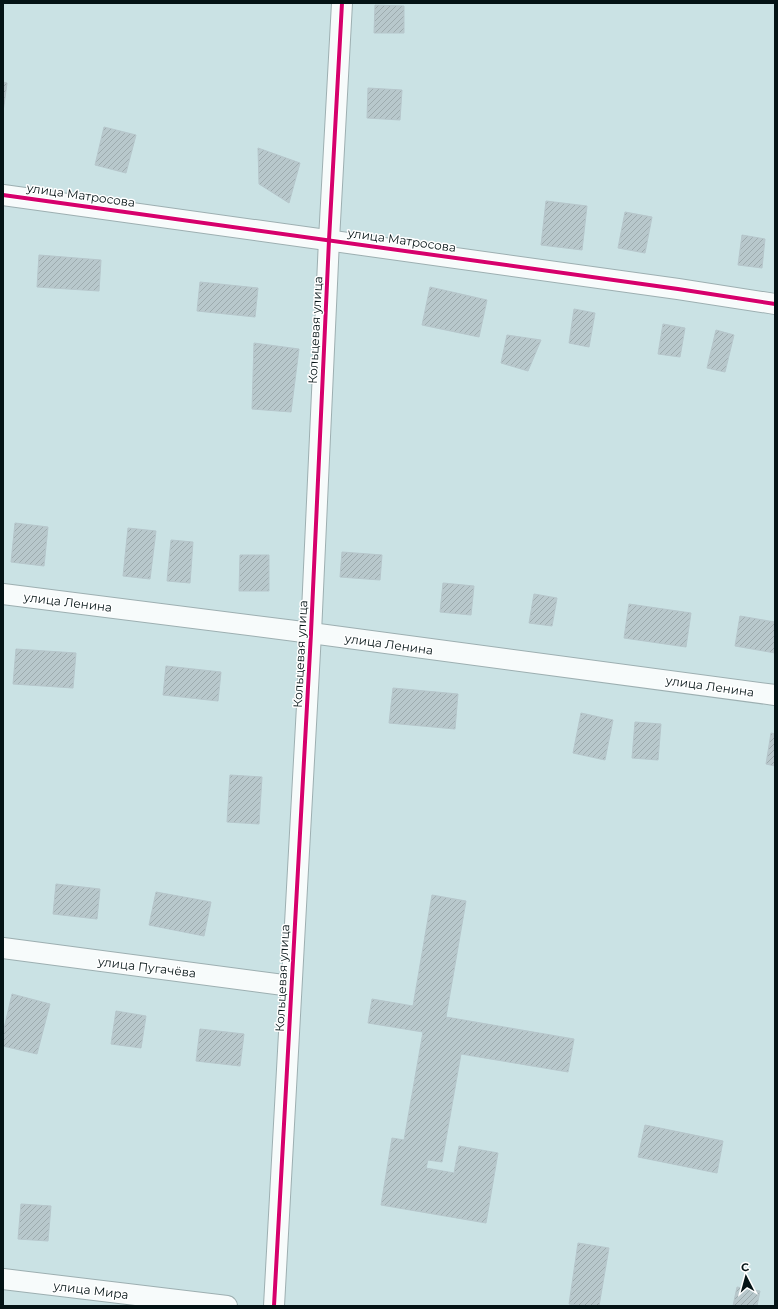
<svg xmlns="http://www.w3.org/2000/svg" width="778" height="1309" viewBox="0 0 778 1309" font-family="Montserrat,sans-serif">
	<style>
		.building { fill: url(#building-hatch); stroke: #b6c6cb }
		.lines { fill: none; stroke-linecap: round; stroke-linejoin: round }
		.minor-casing { stroke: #9dafb1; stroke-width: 22 }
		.minor { stroke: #f7fbfb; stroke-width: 20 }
		.cycleway-casing { stroke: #fff; stroke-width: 6 }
		.cycleway { stroke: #d6006c; stroke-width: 4 }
		.labels { text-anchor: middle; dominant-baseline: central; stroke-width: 3; stroke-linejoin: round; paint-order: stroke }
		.street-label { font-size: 12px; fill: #041315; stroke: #fff }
	</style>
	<defs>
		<pattern id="building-hatch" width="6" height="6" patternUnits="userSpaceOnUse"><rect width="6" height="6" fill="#b8c8cc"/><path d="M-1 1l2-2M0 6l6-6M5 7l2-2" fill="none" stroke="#9dabae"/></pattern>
	</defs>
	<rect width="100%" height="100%" fill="#cae2e4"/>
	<g class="building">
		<polygon points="375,5 404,6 404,33 374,33"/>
		<polygon points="3,82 7,83 3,112"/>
		<polygon points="368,88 402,90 400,120 367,118"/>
		<polygon points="104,127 136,135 126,173 95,165"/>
		<polygon points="258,148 300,163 289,203 259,184"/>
		<polygon points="546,201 587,206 582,250 541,245"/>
		<polygon points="625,212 652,217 645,253 618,248"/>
		<polygon points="742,235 765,239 762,268 738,265"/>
		<polygon points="39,255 101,260 99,291 37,287"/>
		<polygon points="200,282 258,288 255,317 197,311"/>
		<polygon points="430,287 487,300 479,337 422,325"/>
		<polygon points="574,309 595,313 589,347 569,343"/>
		<polygon points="663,324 685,328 680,357 658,354"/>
		<polygon points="716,330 734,335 725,372 707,368"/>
		<polygon points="507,335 541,340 528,371 501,363"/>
		<polygon points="254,343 299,349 291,412 252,409"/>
		<polygon points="15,523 48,527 44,566 11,562"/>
		<polygon points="128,528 156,531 150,579 123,576"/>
		<polygon points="171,540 193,542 190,583 167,581"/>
		<polygon points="342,552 382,555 380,580 340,577"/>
		<polygon points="240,555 269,555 269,591 239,591"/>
		<polygon points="443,583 474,586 471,615 440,612"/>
		<polygon points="534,594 557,598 552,626 529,623"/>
		<polygon points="629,604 691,613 686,647 624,638"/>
		<polygon points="740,616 775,622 775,653 735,646"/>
		<polygon points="16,649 76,653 73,688 13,684"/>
		<polygon points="166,666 221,672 218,701 163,695"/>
		<polygon points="393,688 458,694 455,729 389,723"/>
		<polygon points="581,713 613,720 605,760 573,753"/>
		<polygon points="635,722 661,724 658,760 632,758"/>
		<polygon points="771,733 775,734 775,766 766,764"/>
		<polygon points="230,775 262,777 259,824 227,822"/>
		<polygon points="56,884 100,889 97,919 53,914"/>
		<polygon points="156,892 211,902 204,936 149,925"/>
		<polygon points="432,895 466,901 446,1017 574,1039 568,1072 461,1054 442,1162 428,1160 426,1168 454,1173 459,1146 498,1153 486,1223 381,1205 392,1138 404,1140 423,1032 368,1023 372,999 413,1006"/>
		<polygon points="12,994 50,1004 37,1054 3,1046 3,1033"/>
		<polygon points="116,1011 146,1016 141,1048 111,1044"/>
		<polygon points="200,1029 244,1034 240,1066 196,1061"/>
		<polygon points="645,1125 723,1141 717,1173 638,1157"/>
		<polygon points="21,1204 51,1206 48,1241 18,1239"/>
		<polygon points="578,1243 609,1248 599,1306 581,1306 569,1304"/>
		<polygon points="737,1287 760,1291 757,1306 733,1306"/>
	</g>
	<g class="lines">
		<defs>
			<g id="minor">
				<polyline points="3,195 678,289 775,304"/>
				<polyline points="3,594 311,633 775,695"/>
				<polyline points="3,948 291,986"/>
				<polyline points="3,1279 227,1306"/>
				<polyline points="274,1306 311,633 329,240 342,3"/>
			</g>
		</defs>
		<use href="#minor" class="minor-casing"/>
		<use href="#minor" class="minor"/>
		<defs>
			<g id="cycleway">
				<polyline points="3,195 678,289 775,304"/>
				<polyline points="274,1306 311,633 329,240 342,3"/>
			</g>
		</defs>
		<use href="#cycleway" class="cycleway-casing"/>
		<use href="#cycleway" class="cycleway"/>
	</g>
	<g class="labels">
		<g class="street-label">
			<text transform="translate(81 195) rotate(8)">улица Матросова</text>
			<text transform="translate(402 240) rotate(8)">улица Матросова</text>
			<text transform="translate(315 330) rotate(-87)">Кольцевая улица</text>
			<text transform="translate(68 602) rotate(7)">улица Ленина</text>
			<text transform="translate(389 644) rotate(8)">улица Ленина</text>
			<text transform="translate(300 654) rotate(-87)">Кольцевая улица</text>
			<text transform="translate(710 686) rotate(8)">улица Ленина</text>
			<text transform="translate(147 967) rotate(7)">улица Пугачёва</text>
			<text transform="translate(282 978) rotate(-87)">Кольцевая улица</text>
			<text transform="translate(91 1290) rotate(7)">улица Мира</text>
		</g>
	</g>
	<rect width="778" height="1309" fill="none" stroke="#041315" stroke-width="8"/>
	<g transform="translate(746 1277) rotate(354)" stroke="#ffffff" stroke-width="3" paint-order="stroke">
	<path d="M0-3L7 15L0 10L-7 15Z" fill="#041315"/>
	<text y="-6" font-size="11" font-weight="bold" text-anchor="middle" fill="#041315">С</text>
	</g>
</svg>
